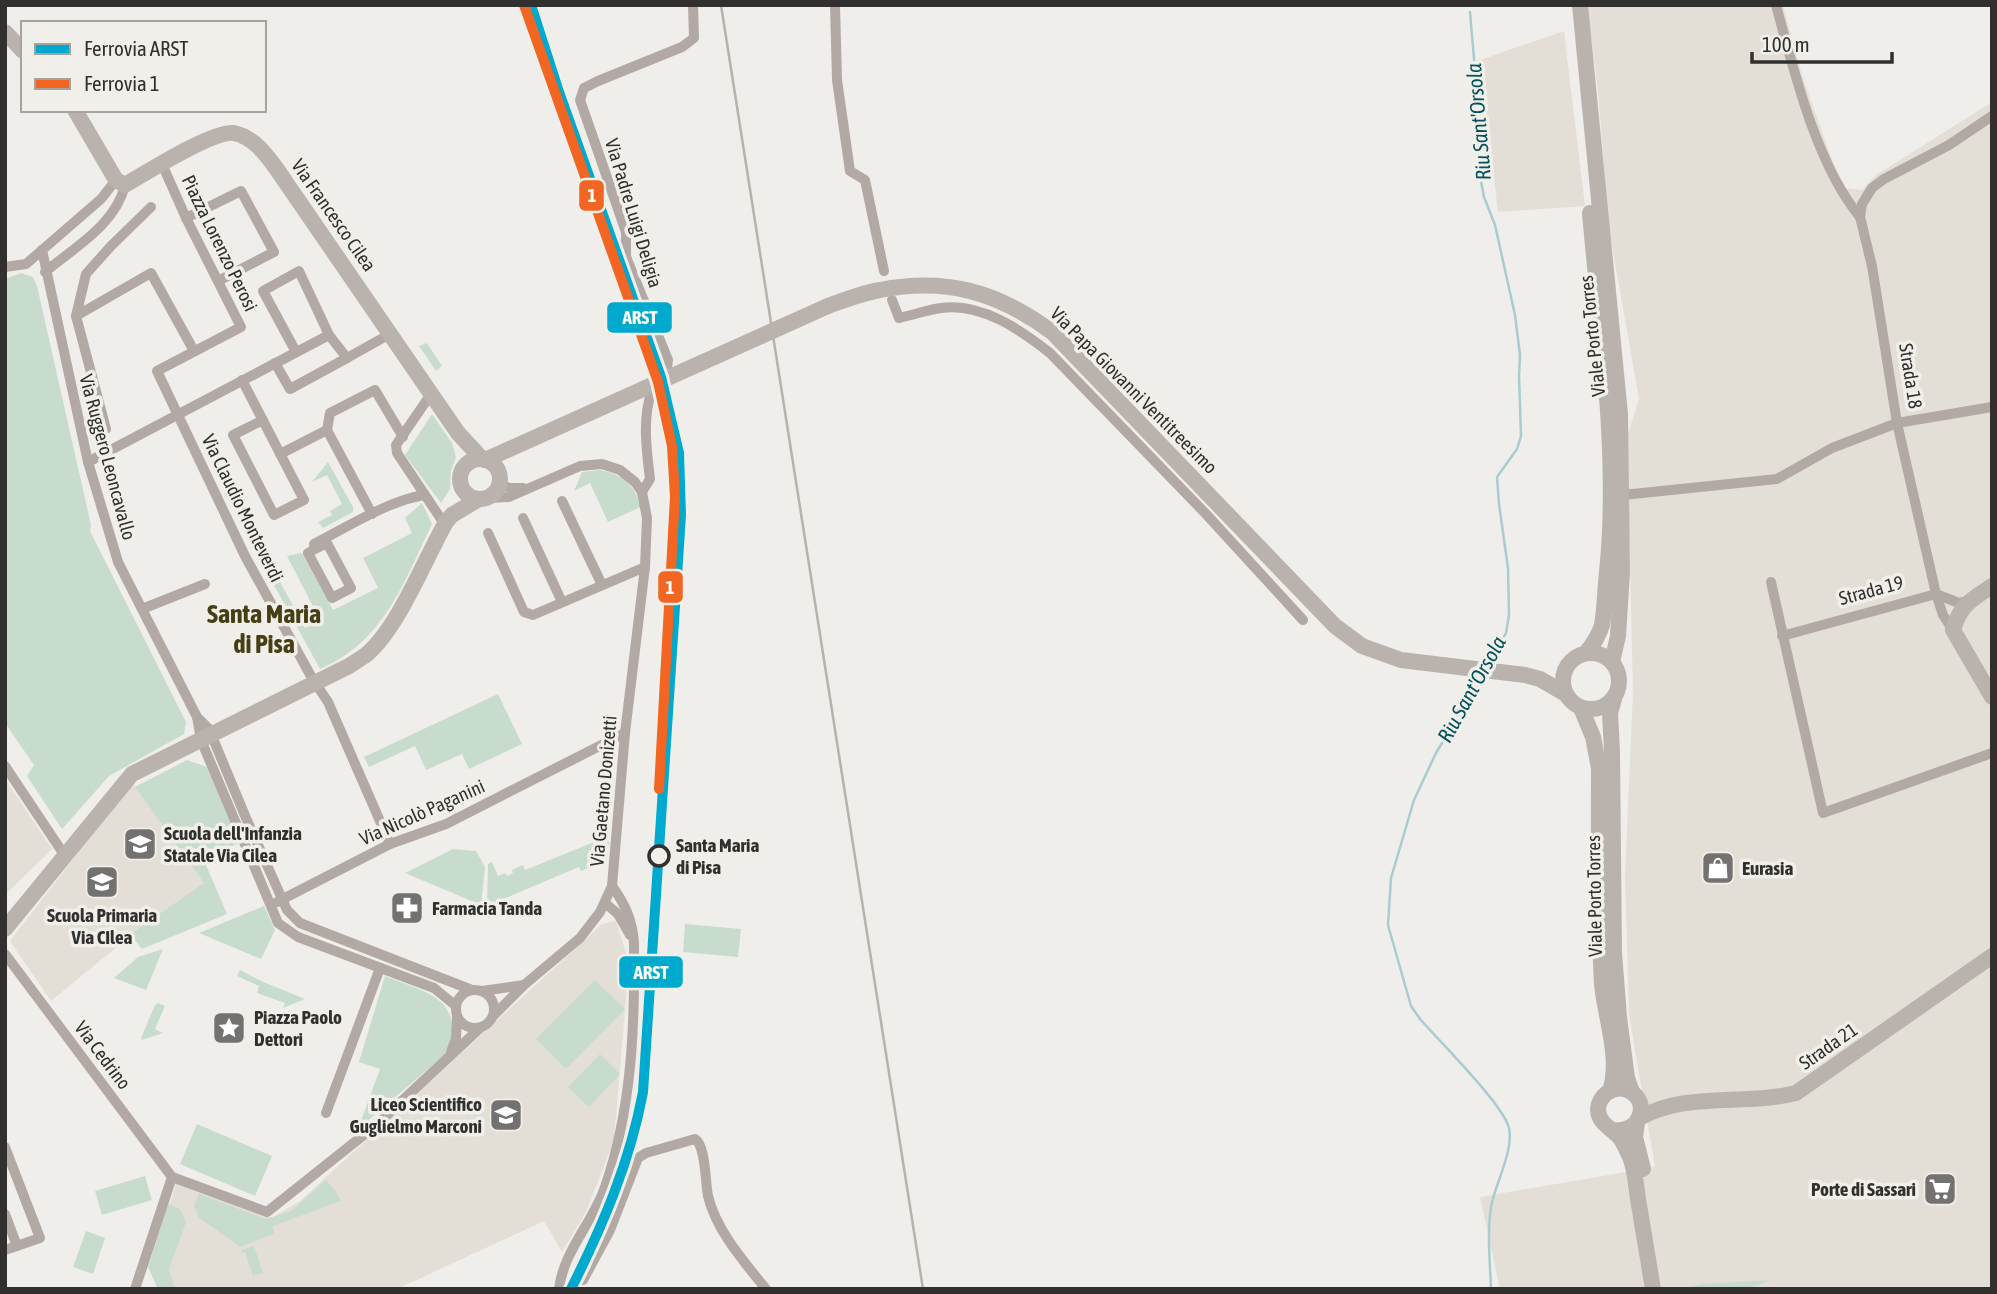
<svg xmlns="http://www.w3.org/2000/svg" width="1997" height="1294" viewBox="0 0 1997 1294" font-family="'Asap Condensed',sans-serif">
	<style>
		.built { fill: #e3dfd7 }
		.green { fill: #c8dcce }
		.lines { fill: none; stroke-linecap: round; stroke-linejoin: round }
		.stream { stroke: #a9ccd0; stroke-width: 2.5 }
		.street { stroke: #b3a9a4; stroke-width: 10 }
		.secondary { stroke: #bab2ad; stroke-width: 16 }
		.rail { stroke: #b6b2ae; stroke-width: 2.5 }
		.secondary-bridge { stroke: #bab2ad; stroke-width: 16 }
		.rail-1-casing { stroke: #f1efea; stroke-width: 16 }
		.rail-2-casing { stroke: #f1efea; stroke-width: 16 }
		.rail-1 { stroke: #00a9ce; stroke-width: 10 }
		.rail-2 { stroke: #f26522; stroke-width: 10 }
		.stop-dot { fill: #f1efea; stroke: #31302e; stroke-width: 3.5 }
		.labels { text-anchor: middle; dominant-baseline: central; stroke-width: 7; stroke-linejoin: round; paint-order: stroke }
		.street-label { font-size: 19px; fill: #31302e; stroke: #f1efea }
		.poi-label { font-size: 19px; font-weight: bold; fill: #31302e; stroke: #f1efea; text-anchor: start }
		.stop-label { font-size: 19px; font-weight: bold; fill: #31302e; stroke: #f1efea; text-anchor: start }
		.water-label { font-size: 21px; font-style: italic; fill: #04525b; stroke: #f1efea }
		.district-label { font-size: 26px; font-weight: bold; fill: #463e15; stroke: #f1efea }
		.line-badge { stroke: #f1efea; stroke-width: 2.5 }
		.badge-label { font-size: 19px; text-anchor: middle; font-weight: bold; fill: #fff }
	</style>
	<rect width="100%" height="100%" fill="#f0eeeb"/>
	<g class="built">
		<polygon points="1587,5 1783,5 1802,75 1837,174 1845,188 1862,190 1876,175 1992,102 1992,1289 1500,1289 1480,1197 1655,1167 1629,1015 1625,876 1633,691 1627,437 1639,399 1609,229 1598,92"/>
		<polygon points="1564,31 1585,206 1498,212 1480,60"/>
		<polygon points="5,779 52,849 5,895"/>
		<polygon points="132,783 205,883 130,936 51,1001 10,941"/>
		<polygon points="616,921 629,963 614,1140 586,1212 562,1252 544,1221 397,1289 158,1289 150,1269 176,1184 271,1218 300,1201 602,924"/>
	</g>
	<g class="green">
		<polygon points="21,273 33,277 37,286 91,525 90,531 186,722 184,734 109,776 62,829 27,776 34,765 5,723 5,279"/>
		<polygon points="427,343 442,366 436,371 419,346"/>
		<polygon points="432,414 452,443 456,457 451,471 450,489 441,503 405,455"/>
		<polygon points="328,462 353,507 353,512 323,528 318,522 332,515 330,511 342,504 327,475 312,482"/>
		<path d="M600,470c22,4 35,15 41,37l-33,15 -18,-39 -16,8 8,-19z"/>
		<path d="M422,503l10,21c-28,58 -48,118 -112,145l-56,-102 7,-2 34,63 15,-8 -33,-64 15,-3 31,57 45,-22 -15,-30 49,-25 -7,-15z"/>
		<polygon points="498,694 522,744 469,769 462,754 426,770 415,746 369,767 364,757"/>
		<polygon points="187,760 207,767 239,843 203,858 227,914 142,949 128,932 132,933 204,883 135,787"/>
		<polygon points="599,840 609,841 607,860 581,871 579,867 487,906 488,864 492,862 498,876 505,873 507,876 513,873 512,870 523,865 525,870"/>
		<polygon points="453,849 476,851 485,867 481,905 405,873"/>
		<polygon points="264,906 275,930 261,959 199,933"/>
		<polygon points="685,924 741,929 738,957 683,952"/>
		<polygon points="163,949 146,990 114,978 138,957"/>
		<polygon points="240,970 261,981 305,999 283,1008 285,1003 257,993 259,986 237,976"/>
		<path d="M385,976c41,17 79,21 64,75l-91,78 22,-60 -21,-7z"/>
		<polygon points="595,980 625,1009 566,1069 536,1039"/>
		<polygon points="158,1003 165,1006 155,1029 163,1033 142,1040 141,1038 155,1005"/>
		<polygon points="600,1054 620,1074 589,1107 568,1087"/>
		<polygon points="197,1124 272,1156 255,1196 180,1164"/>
		<polygon points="145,1176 152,1200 102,1215 95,1191"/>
		<polygon points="326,1180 336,1192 341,1201 273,1226 274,1234 240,1247 199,1218 194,1206 199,1194 266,1219 291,1211"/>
		<polygon points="168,1204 180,1209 186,1222 169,1269 175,1289 158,1289 148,1267"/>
		<polygon points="86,1231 105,1238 93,1274 73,1267"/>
		<polygon points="254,1246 263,1273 253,1276 245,1252 242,1253 241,1250"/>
		<path d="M1770,1280c-23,13 -54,10 -79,6l10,-2z"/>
	</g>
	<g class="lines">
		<g class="stream">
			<polyline points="1470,12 1478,106 1479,171 1484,197 1495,225 1515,315 1520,355 1519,376 1521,436 1517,449 1497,477 1499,504 1508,568 1509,615 1506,633 1488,666"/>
			<path d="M1483,675l-47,78 -22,47 -23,78 -3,47 23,81 9,13c19,22 83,85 89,109 5,23 -14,56 -18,79 -4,27 -1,55 0,82"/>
		</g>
		<g class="street">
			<polyline points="835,5 837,80 850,171 865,180 884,271"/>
			<path d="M1776,5c18,66 40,159 84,212"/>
			<polyline points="162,164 186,218 241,327 157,371 245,556 312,678 328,702 390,844"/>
			<polyline points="186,218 241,191 274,252 218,281"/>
			<polyline points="42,250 88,462 118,562 197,717 209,729 246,818 287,910 300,923 472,990"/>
			<polyline points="5,267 26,264 101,199 116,180"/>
			<path d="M45,272c30,-25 71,-48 80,-87"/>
			<path d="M892,300l7,18c14,-3 28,-8 42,-10 40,-6 80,22 109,45l156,161 97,106"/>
			<polyline points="76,316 151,273 194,351"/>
			<polyline points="296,352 263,291 299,271 329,335"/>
			<polyline points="275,363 290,389 347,358"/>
			<polyline points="242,380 304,500 274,515 233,435 263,420"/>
			<polyline points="431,394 396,445 397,453 441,519"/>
			<polyline points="106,429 76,316 86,274 111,246 151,207"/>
			<polyline points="327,430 330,413 375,390 403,437"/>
			<polyline points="327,430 372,514"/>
			<polyline points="280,454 327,430"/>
			<polyline points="88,462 329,335 347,358 390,334"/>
			<polyline points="500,485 510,488 523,488"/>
			<path d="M642,492l8,-13c-3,-25 -8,-60 1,-85 4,-13 17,-20 17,-34l-42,-103v-25l-46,-132 4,-12 14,-7 84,-34 12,-9 -1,-33"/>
			<polyline points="1623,495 1777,479 1832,448 1897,423 1992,407"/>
			<polyline points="488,498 509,497 580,466 602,464 620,470 635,482 642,492 647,518 645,567 625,733 612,886 600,912 580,938 524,985 493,1016"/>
			<polyline points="562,501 602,585"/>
			<polyline points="523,518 562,602"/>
			<polyline points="488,533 524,612 533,615 645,567"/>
			<path d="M317,548l10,-5 24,45 -19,10 -24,-45 9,-5 -3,-4c32,-16 75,-44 111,-49"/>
			<polyline points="1771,582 1823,813 1992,753"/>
			<polyline points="142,609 205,584"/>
			<polyline points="1953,630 1943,615 1936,594 1897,423 1872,266 1860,217 1862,204 1872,188 1884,179 1949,145 1992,116"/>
			<polyline points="1782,636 1936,594 1959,603 1970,601"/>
			<polyline points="197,717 201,740 278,923 298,937 434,988 456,1006"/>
			<polyline points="5,766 65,856"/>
			<polyline points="277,902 390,844 446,824 625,733"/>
			<polyline points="605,903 618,914 630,935"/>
			<polyline points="5,954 172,1177"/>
			<circle cx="475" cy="1009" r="19"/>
			<polyline points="482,991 524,985"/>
			<polyline points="451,1052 456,1039 457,1017"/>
			<polyline points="326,1113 380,968"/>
			<polyline points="5,1147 40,1238 5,1250"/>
			<polyline points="172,1177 267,1212 375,1126 480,1028"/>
			<polyline points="5,1214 17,1246"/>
			<path d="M583,1280l27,-50 28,-72 8,-5 49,-14c11,7 10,42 13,57 8,34 36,66 58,93"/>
			<polyline points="135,1289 172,1177"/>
			<path d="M559,1289c4,-37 34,-67 46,-102 27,-78 30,-162 29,-243 -1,-23 -9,-40 -22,-58"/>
		</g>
		<g class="secondary">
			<polyline points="1580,5 1620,414 1622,572 1618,636 1612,662"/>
			<polyline points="5,32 23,51"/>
			<path d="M75,110l41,70 9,5c21,-12 88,-55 109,-52 19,4 32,21 42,35l182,265 24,26"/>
			<path d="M828,306c17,-6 34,-13 52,-16 66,-13 118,2 172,42l283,294 27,20 39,14 124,15 15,4 24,14"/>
			<circle cx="480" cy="479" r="20"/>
			<polyline points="485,460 603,407"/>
			<path d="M1992,586c-21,14 -32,19 -39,44l39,67"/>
			<circle cx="1591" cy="681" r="28"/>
			<path d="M1586,653c7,-9 13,-17 16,-28 3,-17 3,-36 5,-53 12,-116 -7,-243 -17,-359"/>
			<polyline points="1614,699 1610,713 1612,751 1614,953 1619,1017 1627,1078 1632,1092"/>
			<path d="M1581,708l12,29 6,31c0,72 -1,144 3,216 3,34 19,74 8,107"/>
			<path d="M5,929l127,-155 217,-108c6,-4 13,-8 18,-12 31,-26 58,-95 79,-132l6,-7 27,-16"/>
			<path d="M1639,1118c49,-27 105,-12 157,-25l196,-137"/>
			<polyline points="1637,1123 1635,1137 1643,1169"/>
			<path d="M1612,1130c31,5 40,-34 12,-41 -12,-3 -25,7 -26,20 0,15 14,19 22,29 4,5 7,13 10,19 5,12 6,28 8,42 5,30 10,60 15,90"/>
		</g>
		<g class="rail">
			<polyline points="721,5 923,1289"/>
			<polyline points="566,1289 611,1197 628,1143 635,1109 642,1050 659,789"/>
		</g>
		<polyline class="secondary-bridge" points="603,407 828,306"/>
		<defs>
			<path id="rail-1" d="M531,5l28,87 102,285 18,76 2,62 -38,577c-13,70 -40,133 -72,197"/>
			<polyline id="rail-2" points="524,5 658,382 672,446 675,497 659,789"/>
		</defs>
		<use href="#rail-1" class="rail-1-casing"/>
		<use href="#rail-2" class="rail-2-casing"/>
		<use href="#rail-1" class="rail-1"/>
		<use href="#rail-2" class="rail-2"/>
	</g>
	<defs>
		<symbol id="school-square" viewBox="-11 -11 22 22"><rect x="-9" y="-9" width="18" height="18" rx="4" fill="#747270" stroke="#f1efea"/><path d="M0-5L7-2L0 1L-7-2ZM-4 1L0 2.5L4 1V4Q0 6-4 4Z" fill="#fff"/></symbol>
		<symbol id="shop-square" viewBox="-11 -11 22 22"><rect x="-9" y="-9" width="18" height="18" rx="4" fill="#747270" stroke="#f1efea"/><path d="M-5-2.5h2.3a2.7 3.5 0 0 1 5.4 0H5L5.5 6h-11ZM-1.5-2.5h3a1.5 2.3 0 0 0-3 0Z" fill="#fff"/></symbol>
		<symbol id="pharmacy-square" viewBox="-11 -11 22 22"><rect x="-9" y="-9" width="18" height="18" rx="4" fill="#747270" stroke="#f1efea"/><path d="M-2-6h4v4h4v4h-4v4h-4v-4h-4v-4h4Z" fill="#fff"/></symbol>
		<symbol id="sight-square" viewBox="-11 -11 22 22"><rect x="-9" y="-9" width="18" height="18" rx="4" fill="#747270" stroke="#f1efea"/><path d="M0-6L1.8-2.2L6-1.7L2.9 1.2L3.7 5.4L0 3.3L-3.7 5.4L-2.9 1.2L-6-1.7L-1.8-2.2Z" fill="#fff"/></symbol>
		<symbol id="supermarket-square" viewBox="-11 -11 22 22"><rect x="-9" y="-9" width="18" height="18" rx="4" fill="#747270" stroke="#f1efea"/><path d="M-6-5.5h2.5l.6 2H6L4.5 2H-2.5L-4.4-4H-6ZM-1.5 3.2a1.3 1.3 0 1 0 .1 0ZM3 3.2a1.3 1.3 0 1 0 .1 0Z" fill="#fff"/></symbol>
	</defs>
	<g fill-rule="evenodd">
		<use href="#school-square" x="121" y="825" width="38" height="38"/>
		<use href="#shop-square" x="1699" y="849" width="38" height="38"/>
		<use href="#school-square" x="83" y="863" width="38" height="38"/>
		<use href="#pharmacy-square" x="388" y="889" width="38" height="38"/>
		<use href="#sight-square" x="210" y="1009" width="38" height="38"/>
		<use href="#school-square" x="487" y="1096" width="38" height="38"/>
		<use href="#supermarket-square" x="1921" y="1170" width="38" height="38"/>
	</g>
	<circle class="stop-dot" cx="659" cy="856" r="10"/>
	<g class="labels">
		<g class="street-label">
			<text transform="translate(634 213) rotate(73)">Via Padre Luigi Deligia</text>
			<text transform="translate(334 215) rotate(55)">Via Francesco Cilea</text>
			<text transform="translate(220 243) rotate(64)">Piazza Lorenzo Perosi</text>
			<text transform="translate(1592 336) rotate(-96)">Viale Porto Torres</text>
			<text transform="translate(1911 376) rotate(81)">Strada 18</text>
			<text transform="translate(1134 390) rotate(45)">Via Papa Giovanni Ventitreesimo</text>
			<text transform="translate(108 457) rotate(75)">Via Ruggero Leoncavallo</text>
			<text transform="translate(243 508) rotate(64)">Via Claudio Monteverdi</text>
			<text transform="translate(1871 590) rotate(-15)">Strada 19</text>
			<text transform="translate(603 791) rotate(-85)">Via Gaetano Donizetti</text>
			<text transform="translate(422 812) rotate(-24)">Via Nicolò Paganini</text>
			<text transform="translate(1594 896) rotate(-91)">Viale Porto Torres</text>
			<text transform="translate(1828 1046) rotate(-35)">Strada 21</text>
			<text transform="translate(103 1055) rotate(53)">Via Cedrino</text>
		</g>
		<g class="poi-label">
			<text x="164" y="833">Scuola dell'Infanzia<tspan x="164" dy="22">Statale Via Cilea</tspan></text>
			<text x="1742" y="868">Eurasia</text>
			<text x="432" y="908">Farmacia Tanda</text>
			<text x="102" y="915" text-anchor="middle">Scuola Primaria<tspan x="102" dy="22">Via CIlea</tspan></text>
			<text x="254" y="1017">Piazza Paolo<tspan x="254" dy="22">Dettori</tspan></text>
			<text x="482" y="1104" text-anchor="end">Liceo Scientifico<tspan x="482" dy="22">Guglielmo Marconi</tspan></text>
			<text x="1916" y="1189" text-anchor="end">Porte di Sassari</text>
		</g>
		<g class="stop-label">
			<text x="676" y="845">Santa Maria<tspan x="676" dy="22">di Pisa</tspan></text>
		</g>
		<g class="water-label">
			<text transform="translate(1478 122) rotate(-95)">Riu Sant'Orsola</text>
			<text transform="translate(1471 689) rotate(-61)">Riu Sant'Orsola</text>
		</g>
		<g class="district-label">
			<text x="264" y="614">Santa Maria<tspan x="264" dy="30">di Pisa</tspan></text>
		</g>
	</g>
	<g class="line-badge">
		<rect x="578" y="179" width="27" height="33" rx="7" fill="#f26522"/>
		<rect x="606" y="301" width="67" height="33" rx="7" fill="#00a9ce"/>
		<rect x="657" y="570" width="27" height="34" rx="7" fill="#f26522"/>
		<rect x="618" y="955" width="66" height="34" rx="7" fill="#00a9ce"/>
	</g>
	<g class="badge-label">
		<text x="592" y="202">1</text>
		<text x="640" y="324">ARST</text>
		<text x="670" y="594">1</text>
		<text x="651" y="979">ARST</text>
	</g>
	<rect width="1997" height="1294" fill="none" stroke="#31302e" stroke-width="14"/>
	<rect x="21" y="21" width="245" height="91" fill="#f1efea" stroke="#a4a39f" stroke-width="2"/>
	<rect x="35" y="44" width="35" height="10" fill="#00a9ce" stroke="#a4a39f" stroke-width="2"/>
	<text x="84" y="56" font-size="21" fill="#31302e">Ferrovia ARST</text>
	<rect x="35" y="79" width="35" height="10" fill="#f26522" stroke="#a4a39f" stroke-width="2"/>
	<text x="84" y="91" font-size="21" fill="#31302e">Ferrovia 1</text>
	<path d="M1752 52v10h140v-10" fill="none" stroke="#31302e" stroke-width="3.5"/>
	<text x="1762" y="52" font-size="21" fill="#31302e" stroke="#f1efea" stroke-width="5" paint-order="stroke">100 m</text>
</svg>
